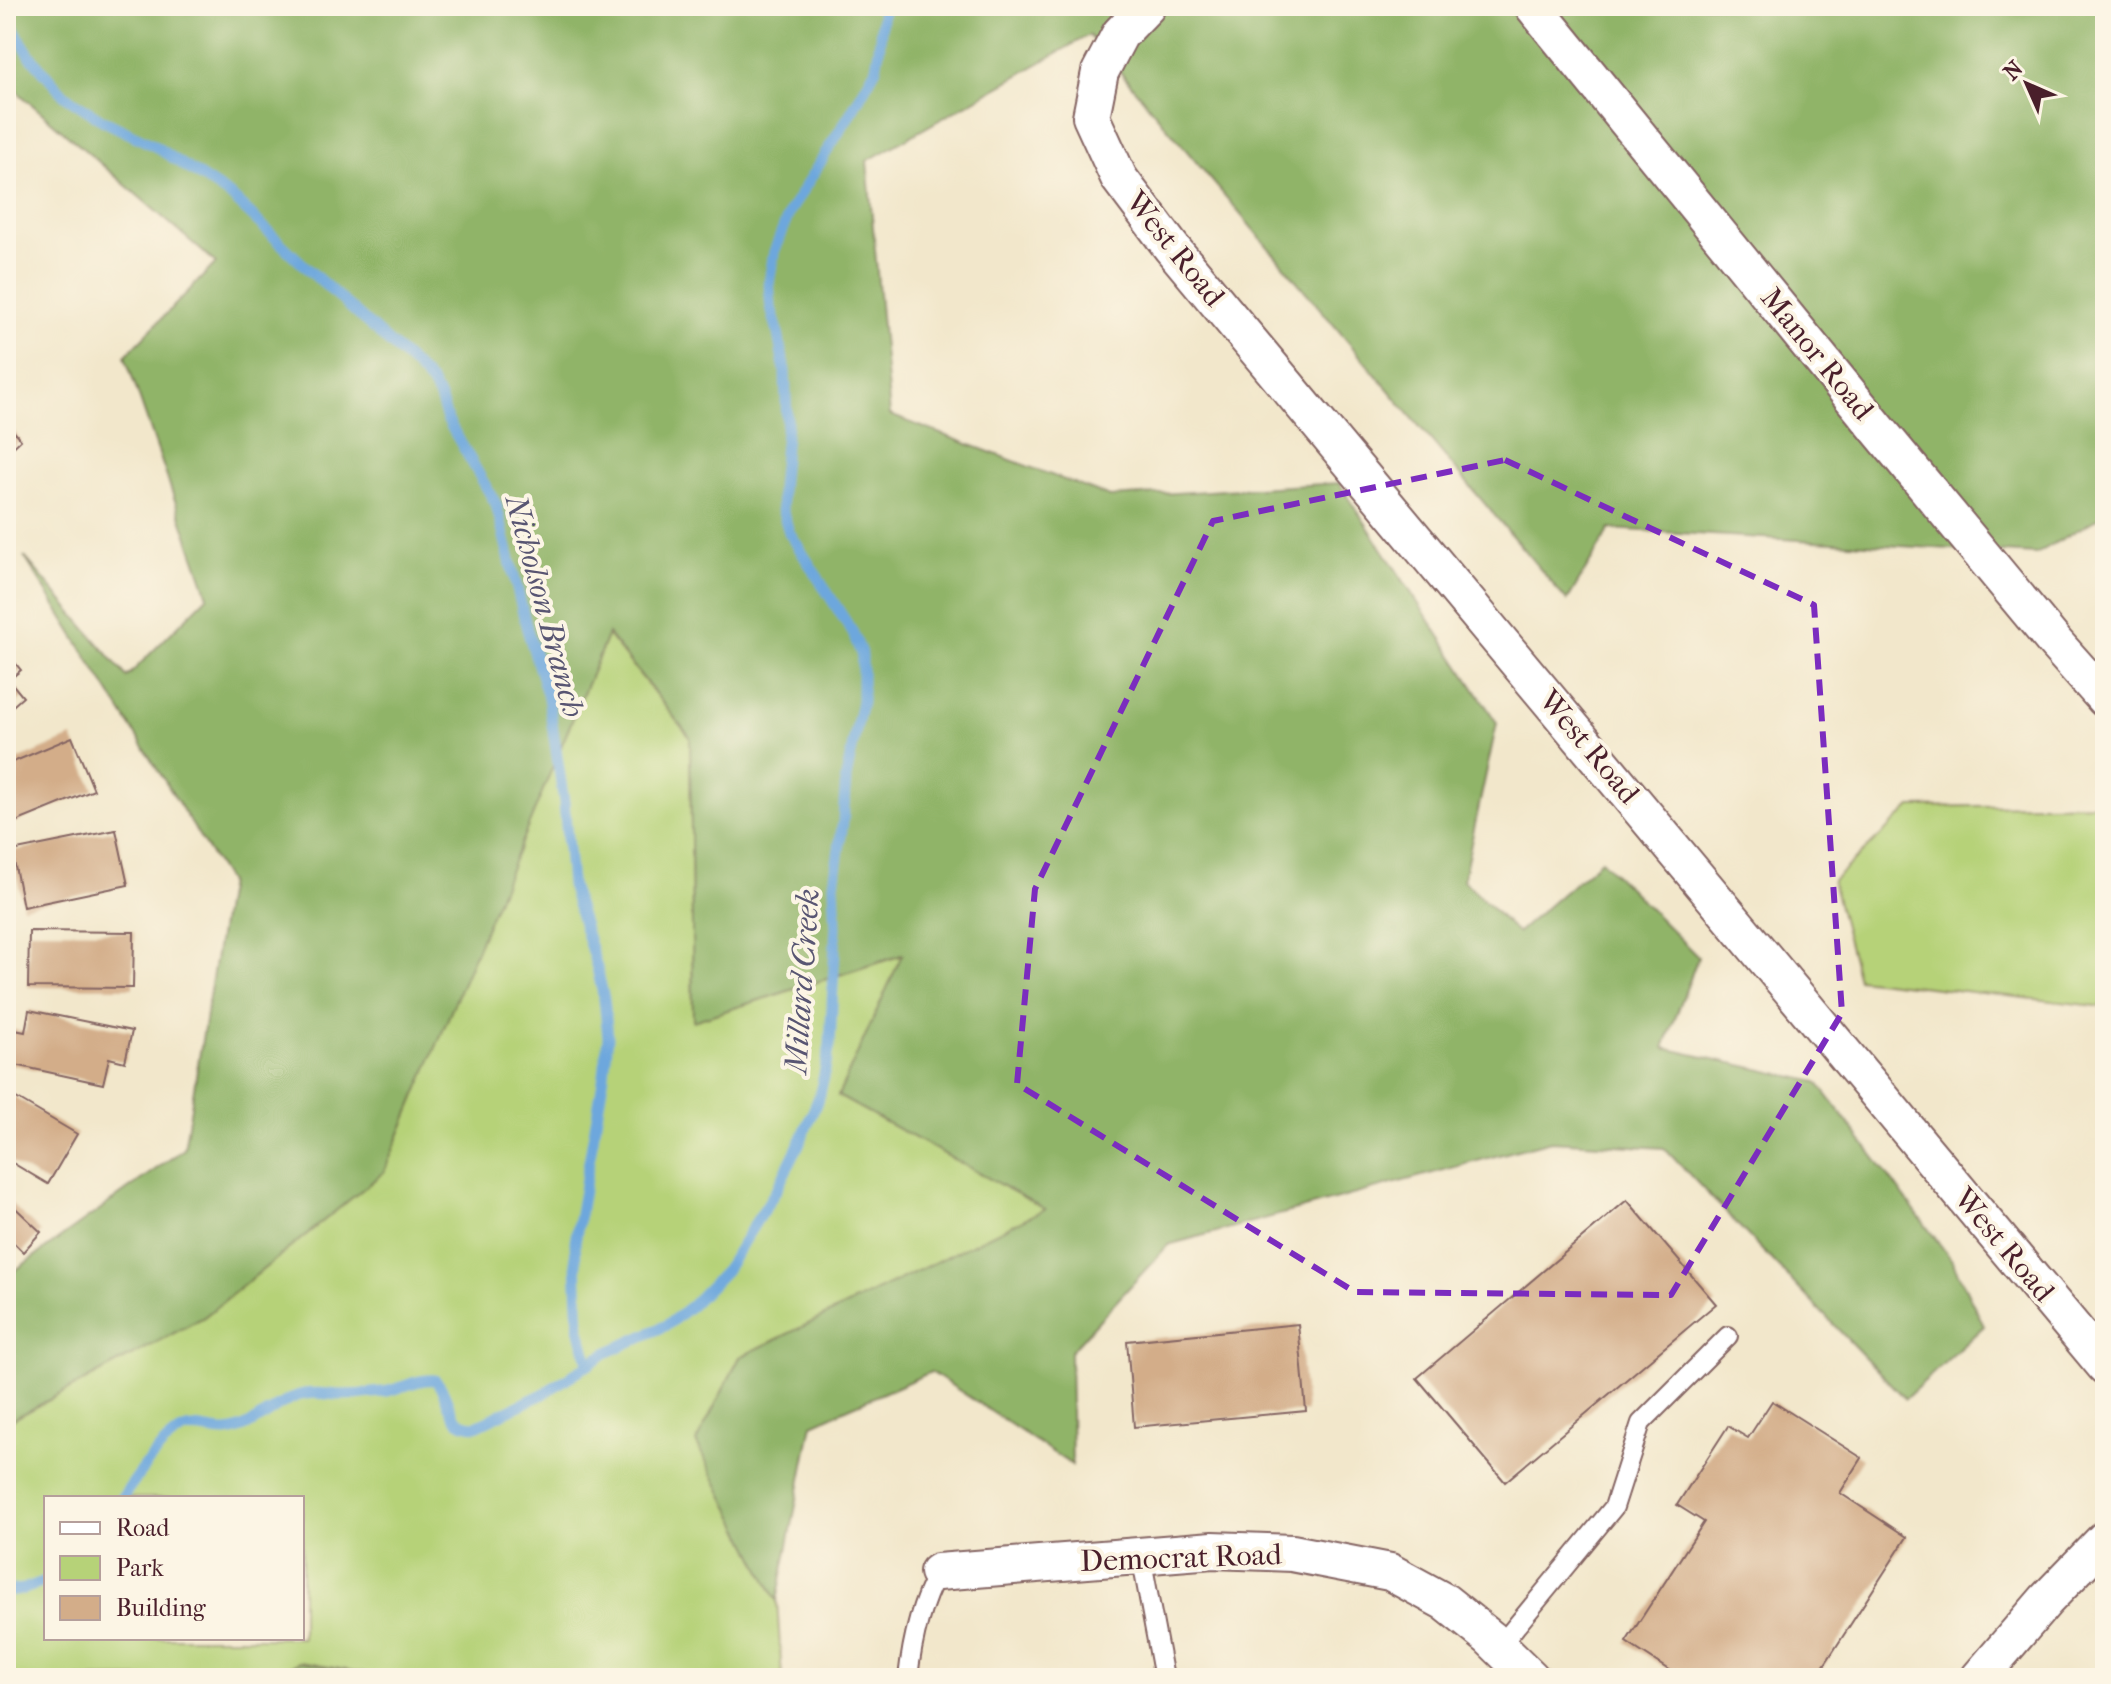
<svg xmlns="http://www.w3.org/2000/svg" width="2111" height="1684" viewBox="0 0 2111 1684" font-family="'IM FELL French Canon',serif">
	<style>
		.green { fill: #b6d278; stroke: #807852; stroke-width: 2; fill-rule: evenodd }
		.forest { fill: #90b468; stroke: #6d6a4a; stroke-width: 2 }
		.lines { fill: none; stroke-linecap: round; stroke-linejoin: round }
		.stream { stroke: #6da7dd; stroke-width: 11 }
		.building { fill: #d3ad89 }
		.lane-casing { stroke: #856563; stroke-width: 22 }
		.street-casing { stroke: #856563; stroke-width: 40 }
		.lane { stroke: #fff; stroke-width: 18 }
		.street { stroke: #fff; stroke-width: 36 }
		.marked { fill: none; stroke: #7b2cbf; stroke-width: 6; stroke-dasharray: 16 10; stroke-linejoin: round }
		.labels { text-anchor: middle; dominant-baseline: central; stroke-width: 8; stroke-linejoin: round; paint-order: stroke }
		.street-label { font-size: 30px; fill: #4a1f2b; stroke: #fcf5e5 }
		.water-label { font-size: 32px; font-style: italic; fill: #585572; stroke: #fcf5e5 }
	</style>
	<rect width="100%" height="100%" fill="#fcf5e5"/>
	<filter id="ink" filterUnits="userSpaceOnUse"><feTurbulence type="fractalNoise" baseFrequency=".0125" numOctaves="2"/><feDisplacementMap in="SourceGraphic" scale="16" xChannelSelector="R" yChannelSelector="G"/><feConvolveMatrix kernelMatrix="1 2 1 2 8 2 1 2 1" color-interpolation-filters="sRGB"/></filter>
	<filter id="wash" filterUnits="userSpaceOnUse"><feTurbulence type="fractalNoise" baseFrequency=".006" numOctaves="4" result="noise"/><feDisplacementMap in="SourceGraphic" scale="32" xChannelSelector="R" yChannelSelector="G"/><feGaussianBlur stdDeviation="1.8" result="paint"/><feColorMatrix in="noise" values="0 0 0 0 0 0 0 0 0 0 0 0 0 0 0 0 0 1.4 0 .05"/><feComposite in="paint" operator="in"/></filter>
	<g filter="url(#wash)">
		<rect width="100%" height="100%" fill="#f2e7cb"/>
		<g class="green">
			<path d="M607,634l83,103 3,284 210,-66 -65,141 208,113 -306,148 -43,85 80,159 5,77h-388l-95,-16 -35,16h-258v-255l198,-106 180,-145zM46,1498h256v140h-256z"/>
			<polygon points="2105,804 2105,1007 1858,979 1832,881 1911,807"/>
		</g>
		<g class="forest">
			<polygon points="6,6 2105,6 2105,514 2036,554 1610,529 1567,601 1089,35 867,161 890,415 1110,497 1339,483 1497,723 1463,880 1517,933 1601,860 1698,957 1664,1048 1817,1082 1951,1259 1984,1326 1905,1399 1664,1148 1551,1141 1168,1245 1070,1352 1072,1465 931,1372 812,1424 777,1601 696,1442 740,1357 1045,1209 838,1096 902,955 693,1021 690,737 608,634 384,1172 204,1317 6,1423 6,1277 184,1149 228,882 24,556 127,677 208,596 125,356 216,263 6,82"/>
			<polygon points="299,1662 394,1678 264,1678"/>
		</g>
		<g class="lines">
			<g class="stream">
				<polyline points="6,17 31,57 64,95 102,120 153,145 232,197 312,273 416,367 431,383 440,398 447,419 496,504 527,629 548,697 564,802 571,885 597,968 604,999 608,1037 604,1075 575,1242 579,1327 589,1365"/>
				<path d="M122,1498c14,-19 39,-59 62,-68 14,-5 28,3 42,2 27,-2 46,-27 71,-36 13,-5 28,-2 42,-1 15,0 29,-1 43,-3 19,-2 34,-14 53,-12 18,17 9,46 41,46l67,-32 63,-41 61,-28 25,-20 33,-34 34,-54 18,-28 25,-51 18,-44 10,-49 6,-118 -2,-43 9,-63 3,-43 16,-77v-45l-9,-23 -64,-101 -7,-23 -1,-20 6,-67 -2,-51 -8,-43 -6,-20 -2,-25 5,-31 16,-41 62,-100 24,-43 3,-18 4,-44"/>
				<polyline points="6,1591 24,1589 46,1581"/>
			</g>
		</g>
		<g id="blocks">
			<g class="building">
				<polygon points="6,422 21,440 6,454"/>
				<polygon points="6,652 21,670 9,680 23,697 6,712"/>
				<polygon points="72,737 94,790 6,826 6,765"/>
				<polygon points="116,830 128,885 23,907 12,851"/>
				<polygon points="29,931 134,932 133,988 28,987"/>
				<polygon points="29,1010 132,1031 125,1062 109,1058 103,1084 6,1063 6,1048 10,1029 25,1032"/>
				<polygon points="6,1092 77,1134 48,1184 6,1159"/>
				<polygon points="6,1199 41,1232 23,1252 10,1239 6,1243"/>
				<polygon points="1627,1200 1716,1304 1505,1482 1417,1378"/>
				<polygon points="1298,1324 1306,1411 1134,1427 1127,1341"/>
				<polygon points="1772,1401 1862,1458 1840,1493 1907,1537 1816,1678 1681,1678 1626,1642 1704,1522 1677,1505 1728,1426 1748,1438"/>
			</g>
		</g>
	</g>
	<g filter="url(#ink)">
		<use href="#blocks" fill-opacity="0" stroke="#856563" stroke-width="2"/>
		<g class="lines">
			<defs>
				<g id="lane">
					<polyline points="1141,1556 1164,1678"/>
					<polyline points="1499,1647 1614,1507 1641,1423 1728,1336"/>
					<path d="M908,1678c4,-37 12,-73 30,-106"/>
				</g>
				<g id="street">
					<polyline points="1147,6 1120,34 1100,72 1091,117 1119,178 1171,247 2105,1366"/>
					<polyline points="1533,6 1877,428 2056,644 2105,699"/>
					<polyline points="938,1572 1213,1550 1292,1553 1390,1572 1445,1602 1490,1638 1531,1678"/>
					<polyline points="1979,1678 2046,1600 2105,1539"/>
				</g>
			</defs>
			<use href="#lane" class="lane-casing"/>
			<use href="#street" class="street-casing"/>
			<use href="#lane" class="lane"/>
			<use href="#street" class="street"/>
		</g>
	</g>
	<path class="marked" d="M1505,460l309,145 28,408 -171,282 -316,-3 -338,-208 18,-195 178,-368z"/>
	<g class="labels">
		<g class="street-label">
			<text transform="translate(1175 249) rotate(51)">West Road</text>
			<text transform="translate(1817 354) rotate(51)">Manor Road</text>
			<text transform="translate(1589 747) rotate(50)">West Road</text>
			<text transform="translate(2004 1245) rotate(50)">West Road</text>
			<text transform="translate(1181 1558) rotate(-2)">Democrat Road</text>
		</g>
		<g class="water-label">
			<text transform="translate(545 606) rotate(75)">Nicholson Branch</text>
			<text transform="translate(802 981) rotate(-86)">Millard Creek</text>
		</g>
	</g>
	<rect width="2111" height="1684" fill="none" stroke="#fcf5e5" stroke-width="32"/>
	<rect x="44" y="1496" width="260" height="144" fill="#fcf5e5" stroke="#b59f9b" stroke-width="2"/>
	<rect x="60" y="1522" width="40" height="12" fill="#ffffff" stroke="#b59f9b" stroke-width="2"/>
	<text x="116" y="1536" font-size="24" fill="#4a1f2b">Road</text>
	<rect x="60" y="1556" width="40" height="24" fill="#b6d278" stroke="#b59f9b" stroke-width="2"/>
	<text x="116" y="1576" font-size="24" fill="#4a1f2b">Park</text>
	<rect x="60" y="1596" width="40" height="24" fill="#d3ad89" stroke="#b59f9b" stroke-width="2"/>
	<text x="116" y="1616" font-size="24" fill="#4a1f2b">Building</text>
	<g transform="translate(2027 84) rotate(315)" stroke="#fcf5e5" stroke-width="6" paint-order="stroke">
	<path d="M0-6L14 30L0 20L-14 30Z" fill="#4a1f2b"/>
	<text y="-12" font-size="22" font-weight="bold" text-anchor="middle" fill="#4a1f2b">N</text>
	</g>
</svg>
